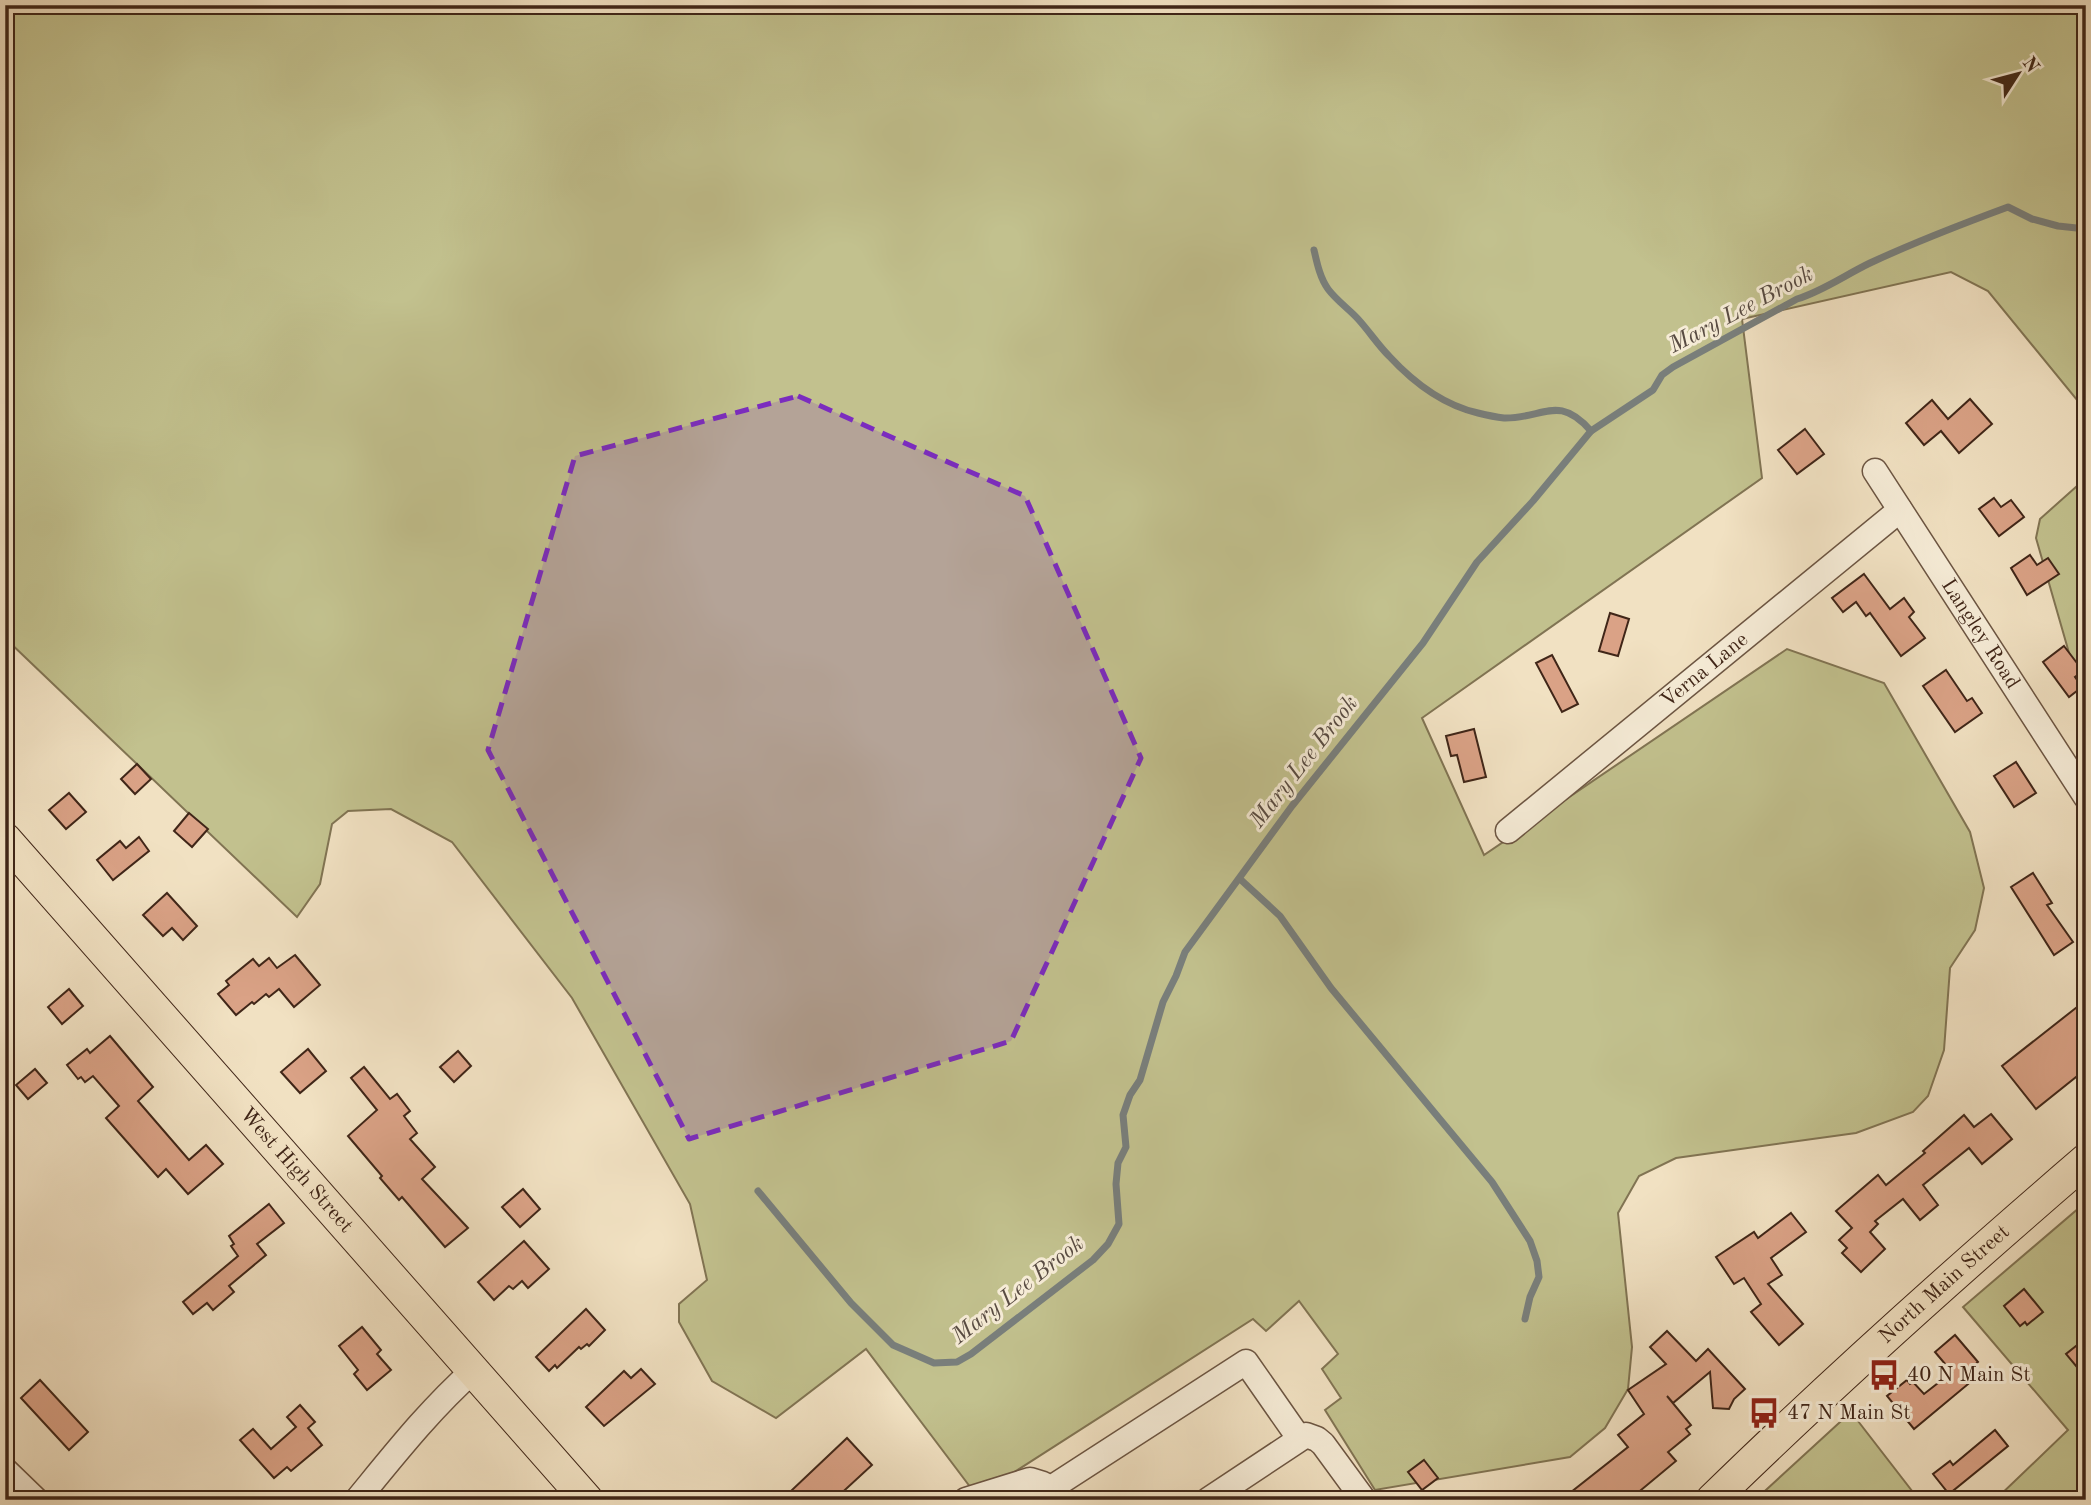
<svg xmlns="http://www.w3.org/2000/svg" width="2091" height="1505" viewBox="0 0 2091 1505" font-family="'Old Standard TT',serif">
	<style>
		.green { fill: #c2c18e; stroke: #817453; stroke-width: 2 }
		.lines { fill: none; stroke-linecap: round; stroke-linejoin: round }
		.stream { stroke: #797f7c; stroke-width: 7 }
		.building { fill: #daa286; stroke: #402618; stroke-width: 2 }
		.minor-casing { stroke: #6c5542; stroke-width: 27 }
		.major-casing { stroke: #402618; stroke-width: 34 }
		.minor { stroke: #f6ecd7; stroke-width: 24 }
		.major { stroke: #f1e1c2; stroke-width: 32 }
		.marked { fill: #7b2cbf; fill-opacity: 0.2; stroke: #7b2cbf; stroke-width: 5; stroke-dasharray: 14 9; stroke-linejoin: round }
		.labels { text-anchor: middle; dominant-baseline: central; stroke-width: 6; stroke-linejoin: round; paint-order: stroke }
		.street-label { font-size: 21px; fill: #402618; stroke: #f6ecd7 }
		.poi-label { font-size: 21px; fill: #402618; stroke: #f6ecd7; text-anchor: start }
		.water-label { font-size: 23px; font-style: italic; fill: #584b42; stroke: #f6ecd7 }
	</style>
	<rect width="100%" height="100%" fill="#f1e1c2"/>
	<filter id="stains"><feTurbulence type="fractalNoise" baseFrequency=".00286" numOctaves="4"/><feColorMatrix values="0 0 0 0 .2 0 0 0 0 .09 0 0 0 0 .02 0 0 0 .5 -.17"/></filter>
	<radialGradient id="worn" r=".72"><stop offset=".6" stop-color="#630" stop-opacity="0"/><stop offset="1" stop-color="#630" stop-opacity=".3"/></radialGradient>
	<g class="green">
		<polygon points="5,5 2086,5 2086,411 1988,291 1951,272 1742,319 1762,478 1422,718 1484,855 1787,649 1884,683 1970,832 1984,888 1975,930 1950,968 1944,1050 1928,1096 1913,1112 1856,1133 1676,1158 1639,1176 1618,1213 1632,1347 1628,1389 1605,1428 1570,1457 1375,1490 1325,1410 1341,1398 1322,1369 1338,1354 1299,1301 1266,1331 1253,1319 977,1496 866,1349 776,1418 712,1381 679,1322 679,1304 707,1280 690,1204 572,998 452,842 391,809 348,811 332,824 320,884 297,917 5,638"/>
		<polygon points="2086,478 2086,712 2036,538 2040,519"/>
		<polygon points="2086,1202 2086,1500 1995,1500 2068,1430 1963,1307"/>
		<polygon points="1851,1412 1919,1500 1755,1500"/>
	</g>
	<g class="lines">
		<g class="stream">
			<path d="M1314,250c3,13 6,28 14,39 9,12 21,20 30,30 11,12 20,26 31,37 24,26 54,49 89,57 8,2 17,4 26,5 39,1 54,-25 87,13"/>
			<polyline points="1240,879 1280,916 1331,988 1492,1182 1530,1241 1537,1261 1539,1277 1530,1297 1525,1319"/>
			<path d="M758,1191l93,112 42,42 41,18 23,-1 14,-8 122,-94 15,-16 11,-20 -3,-40 2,-21 8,-16 -3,-32 7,-20 10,-15 23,-78 13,-26 9,-24 107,-146 131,-163 54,-81 56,-61 58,-70 62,-41 9,-15 11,-8 124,-68c26,-8 48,-24 73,-36 45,-21 92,-39 138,-56l24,12 26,7 28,3"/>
		</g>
	</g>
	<g class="building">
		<polygon points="1970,399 1992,424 1959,453 1941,431 1924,445 1906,423 1932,400 1948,419"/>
		<polygon points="1805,429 1824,454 1797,474 1778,450"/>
		<polygon points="1994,498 2001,507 2011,500 2024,517 1999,536 1979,509"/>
		<polygon points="2030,555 2037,565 2048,558 2059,574 2027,595 2011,568"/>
		<polygon points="1864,574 1890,609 1904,598 1914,612 1909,617 1925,638 1901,656 1870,613 1866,616 1856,602 1843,612 1832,598"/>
		<polygon points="1610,613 1629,619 1618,656 1599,651"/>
		<polygon points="2064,646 2083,671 2075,677 2082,687 2069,697 2043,662"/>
		<polygon points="1552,655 1578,704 1562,712 1536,663"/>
		<polygon points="1946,670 1967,701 1972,698 1982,713 1955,732 1923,686"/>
		<polygon points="1474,729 1486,777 1464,782 1457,755 1451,756 1446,736"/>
		<polygon points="2016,762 2036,793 2014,807 1994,776"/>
		<polygon points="137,764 151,779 135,794 121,779"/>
		<polygon points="69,793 86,812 66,829 49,810"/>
		<polygon points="189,813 208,829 192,847 174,831"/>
		<polygon points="139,837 149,851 113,880 97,860 120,841 126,848"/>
		<polygon points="2033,873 2052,903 2047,905 2073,942 2054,955 2011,887"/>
		<polygon points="167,893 197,926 183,940 172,928 163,936 143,915"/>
		<polygon points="295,955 320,985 294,1007 279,989 269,997 266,994 254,1004 252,1002 236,1015 218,994 229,985 226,981 253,959 259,966 269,958 277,968"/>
		<polygon points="69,989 83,1006 62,1024 48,1007"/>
		<polygon points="2086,1000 2086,1069 2036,1109 2002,1066"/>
		<polygon points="110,1036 153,1087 138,1101 189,1160 206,1145 223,1164 188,1194 166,1169 158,1177 106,1118 119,1106 93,1076 85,1082 81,1077 78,1079 67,1065 87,1049 90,1053"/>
		<polygon points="308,1049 326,1071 300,1093 281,1072"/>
		<polygon points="458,1051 471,1066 454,1082 440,1067"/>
		<polygon points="364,1067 390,1099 397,1094 410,1111 404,1116 417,1133 410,1139 435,1167 422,1179 468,1228 445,1247 402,1197 399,1200 380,1178 382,1176 348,1136 377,1110 351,1078"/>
		<polygon points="35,1069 47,1083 28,1099 16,1085"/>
		<polygon points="1991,1114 2012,1139 1982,1164 1969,1148 1923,1185 1938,1205 1920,1220 1903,1199 1875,1221 1878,1224 1870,1232 1885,1249 1861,1272 1842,1253 1847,1248 1839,1240 1852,1228 1836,1211 1878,1175 1886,1185 1925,1153 1923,1151 1964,1115 1974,1127"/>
		<polygon points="523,1189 540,1209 520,1227 502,1207"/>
		<polygon points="269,1204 284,1223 257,1244 266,1255 229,1286 234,1292 213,1310 207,1303 193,1314 183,1302 238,1256 231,1246 234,1244 229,1236"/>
		<polygon points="1791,1213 1806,1232 1771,1258 1782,1275 1768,1284 1803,1324 1779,1345 1751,1312 1761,1304 1744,1278 1734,1284 1716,1257 1754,1232 1758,1238"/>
		<polygon points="524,1241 549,1269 528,1288 522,1281 513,1289 509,1286 494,1300 478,1282"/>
		<polygon points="2024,1289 2043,1312 2027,1325 2025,1322 2020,1326 2004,1306"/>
		<polygon points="586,1309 605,1330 589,1346 587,1344 581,1349 579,1347 557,1368 555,1365 549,1371 536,1357"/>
		<polygon points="362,1327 381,1350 377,1354 391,1370 367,1390 354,1374 358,1370 339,1346"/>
		<polygon points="1667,1331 1696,1361 1708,1349 1745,1389 1734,1399 1729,1409 1713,1408 1710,1372 1673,1403 1667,1396 1691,1425 1686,1429 1690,1434 1668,1452 1676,1461 1629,1500 1561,1500 1628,1447 1618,1435 1644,1414 1628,1390 1666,1364 1650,1347"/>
		<polygon points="1955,1335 1978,1362 1972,1367 1979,1375 1914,1429 1887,1396 1907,1380 1910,1384 1913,1382 1924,1394 1952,1372 1935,1352"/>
		<polygon points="2086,1338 2086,1378 2066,1354"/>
		<polygon points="641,1369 655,1384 604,1426 586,1407 624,1371 631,1378"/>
		<polygon points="40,1380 88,1432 69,1450 21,1398"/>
		<polygon points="300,1405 315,1422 308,1428 322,1445 291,1471 287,1467 274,1478 240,1440 253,1429 271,1449 296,1427 287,1417"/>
		<polygon points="1995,1430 2008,1446 1949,1494 1933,1474 1950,1461 1953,1465"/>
		<polygon points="847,1438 872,1465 834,1500 801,1500 792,1490"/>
		<polygon points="1424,1460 1438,1478 1422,1490 1408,1472"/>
	</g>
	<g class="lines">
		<defs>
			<g id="minor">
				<path id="s1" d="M1875,471l211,326"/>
				<path id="s2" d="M1508,831l392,-321"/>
				<polyline points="5,1470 36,1500"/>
				<path d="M357,1500c37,-45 73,-91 117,-130"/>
				<polyline points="966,1500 1030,1480 1043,1484 1048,1490"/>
				<polyline points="1054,1500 1048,1490 1246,1362 1299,1438"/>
				<polyline points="1208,1500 1306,1435 1317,1439 1323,1444 1364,1500"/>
			</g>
			<g id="major">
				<path id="s3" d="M5,839l582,661"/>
				<path id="s4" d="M1712,1500c121,-118 246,-230 374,-340"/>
			</g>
		</defs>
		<use href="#minor" class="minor-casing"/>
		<use href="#major" class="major-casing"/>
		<use href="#minor" class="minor"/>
		<use href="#major" class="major"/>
	</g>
	<path class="marked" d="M798,396l227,100 116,262 -130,283 -322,98 -201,-389 87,-294z"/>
	<defs>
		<symbol id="bus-bare" viewBox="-9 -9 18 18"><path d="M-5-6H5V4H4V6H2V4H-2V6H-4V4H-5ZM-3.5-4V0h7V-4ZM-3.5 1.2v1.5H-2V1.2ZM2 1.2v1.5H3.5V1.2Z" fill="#8f2418" stroke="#f6ecd7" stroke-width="2.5" paint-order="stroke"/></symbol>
	</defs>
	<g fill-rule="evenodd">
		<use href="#bus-bare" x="1862" y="1353" width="44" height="44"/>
		<use href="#bus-bare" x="1742" y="1391" width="44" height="44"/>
	</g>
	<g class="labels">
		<g class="street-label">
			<text stroke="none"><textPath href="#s1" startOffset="194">Langley Road</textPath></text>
			<text stroke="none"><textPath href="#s2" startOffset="254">Verna Lane</textPath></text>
			<text stroke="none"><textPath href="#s3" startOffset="441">West High Street</textPath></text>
			<text stroke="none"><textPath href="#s4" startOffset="317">North Main Street</textPath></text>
		</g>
		<g class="poi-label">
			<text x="1907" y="1375">40 N Main St</text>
			<text x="1787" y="1413">47 N Main St</text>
		</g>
		<g class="water-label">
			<text transform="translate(1741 310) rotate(-28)">Mary Lee Brook</text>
			<text transform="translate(1304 762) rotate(-52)">Mary Lee Brook</text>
			<text transform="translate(1018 1290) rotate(-38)">Mary Lee Brook</text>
		</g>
	</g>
	<rect width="2091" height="1505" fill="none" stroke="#f1e1c2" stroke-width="28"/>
	<rect x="7" y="7" width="2077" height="1491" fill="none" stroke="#402618" stroke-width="3.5"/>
	<rect x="14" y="14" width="2063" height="1477" fill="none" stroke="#402618" stroke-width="2"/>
	<g transform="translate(2018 74) rotate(54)" stroke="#f6ecd7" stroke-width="5" paint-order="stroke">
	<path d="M0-5L12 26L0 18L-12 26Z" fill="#402618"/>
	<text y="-10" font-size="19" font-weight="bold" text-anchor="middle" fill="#402618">N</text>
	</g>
	<rect width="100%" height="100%" filter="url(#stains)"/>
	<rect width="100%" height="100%" fill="url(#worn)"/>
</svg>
